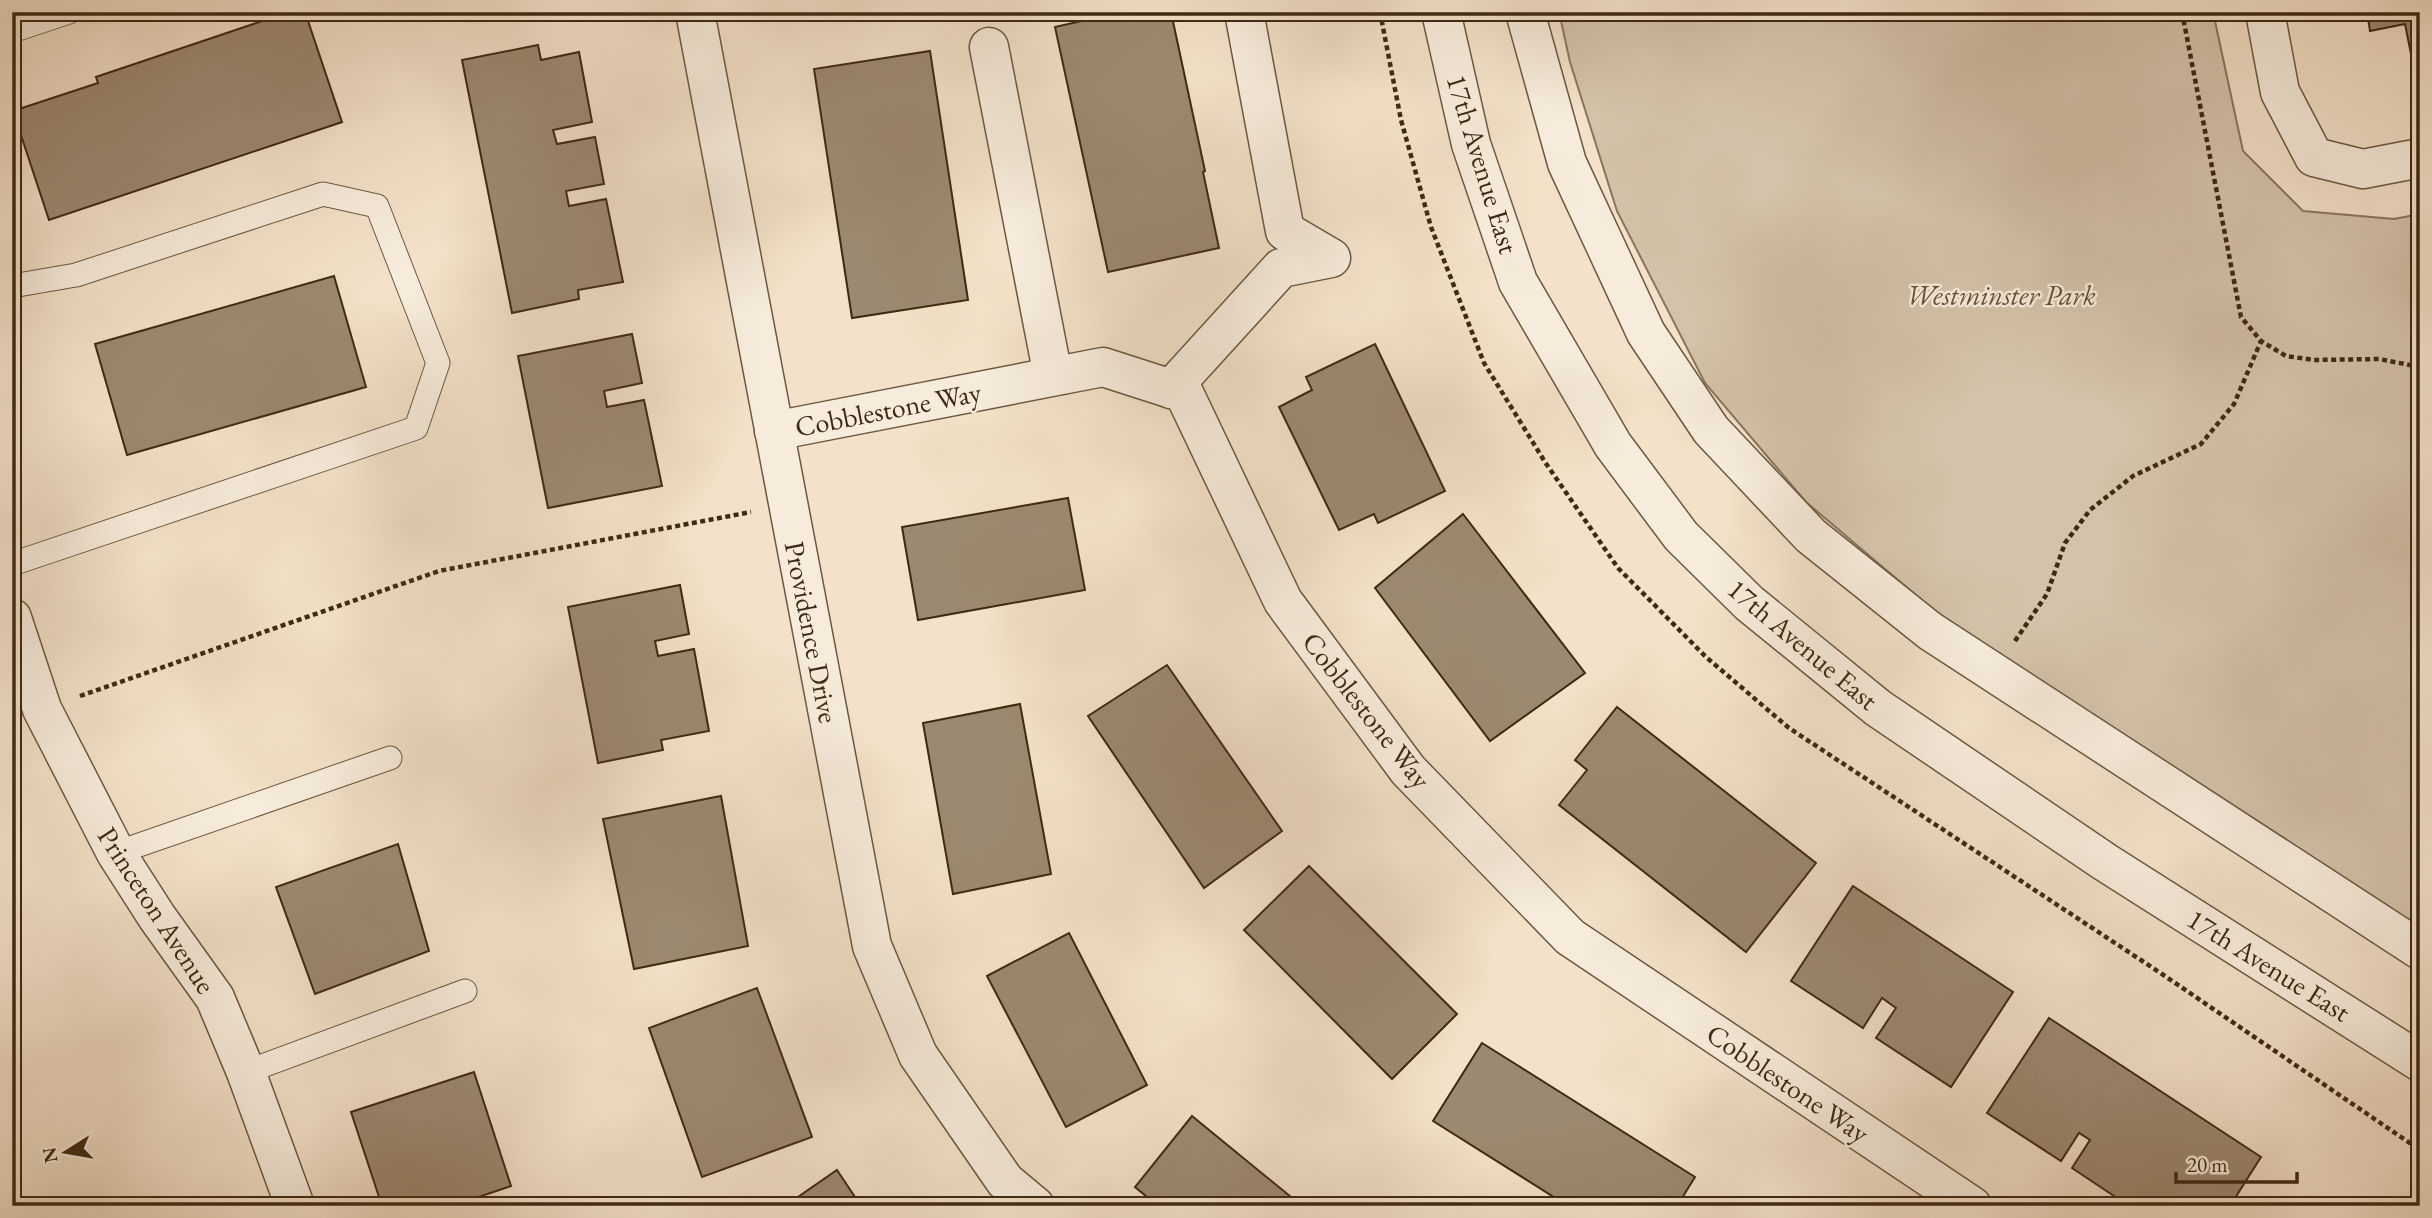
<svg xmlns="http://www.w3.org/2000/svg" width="2432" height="1218" viewBox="0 0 2432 1218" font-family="'EB Garamond',serif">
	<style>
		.green { fill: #d4c2aa; stroke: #89765e; stroke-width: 2 }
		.building { fill: #9c8971; stroke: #3e2a12; stroke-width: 2 }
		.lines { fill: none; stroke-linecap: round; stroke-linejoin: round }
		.service-casing { stroke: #6b5840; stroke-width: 25 }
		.minor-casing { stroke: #6b5840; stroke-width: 41 }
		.tertiary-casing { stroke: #6b5840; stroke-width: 41 }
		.path { stroke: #3e2a12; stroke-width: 4.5; stroke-dasharray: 5 3.5; stroke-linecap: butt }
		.service { stroke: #f7ecdc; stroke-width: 23 }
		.minor { stroke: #f7ecdc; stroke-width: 38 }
		.tertiary { stroke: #f7ecdc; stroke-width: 38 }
		.labels { text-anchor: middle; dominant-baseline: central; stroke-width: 5; stroke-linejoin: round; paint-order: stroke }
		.street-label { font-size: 28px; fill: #3e2a12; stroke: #f7ecdc }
		.park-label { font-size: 28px; font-style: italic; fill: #645038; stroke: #f7ecdc }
	</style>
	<rect width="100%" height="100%" fill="#f3e1c9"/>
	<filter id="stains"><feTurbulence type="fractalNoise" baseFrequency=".00286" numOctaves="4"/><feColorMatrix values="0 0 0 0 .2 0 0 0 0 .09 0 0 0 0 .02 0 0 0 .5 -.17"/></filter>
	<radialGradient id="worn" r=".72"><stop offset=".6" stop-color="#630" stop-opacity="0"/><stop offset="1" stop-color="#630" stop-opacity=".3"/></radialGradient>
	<polygon class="green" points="1559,12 2213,12 2243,151 2303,211 2394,219 2420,214 2420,933 1951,625 1806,502 1705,383 1617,211 1570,62"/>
	<g class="building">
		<polygon points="289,12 305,12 342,122 49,220 13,111 98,83 96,77"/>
		<polygon points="1121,12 1171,12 1205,171 1203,172 1219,248 1108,272 1055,27"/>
		<polygon points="2367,12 2420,12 2420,68 2414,69 2405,24 2370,31"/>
		<polygon points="538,45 541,60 579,52 592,122 553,130 557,144 595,137 604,184 566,191 569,206 606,199 623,282 578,290 579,299 512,313 462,60"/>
		<polygon points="930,51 968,300 852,318 814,69"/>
		<polygon points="334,276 366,387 127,455 95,344"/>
		<polygon points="632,334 642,383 604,391 607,407 644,400 662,486 548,508 518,356"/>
		<polygon points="1375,344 1445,491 1378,523 1374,514 1339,530 1279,407 1312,390 1306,377"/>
		<polygon points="1068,498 1085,590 918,620 902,527"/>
		<polygon points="1463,514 1585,673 1490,741 1375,588"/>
		<polygon points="680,585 689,634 655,641 658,656 694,649 709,731 661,740 663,750 598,763 568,607"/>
		<polygon points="1167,665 1282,831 1204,888 1088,716"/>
		<polygon points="1020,704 1051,874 953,894 923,723"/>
		<polygon points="1617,707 1816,863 1746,952 1559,805 1587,770 1575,760"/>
		<polygon points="721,796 748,946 634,969 603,819"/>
		<polygon points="398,844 429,951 315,994 276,887"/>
		<polygon points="1309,866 1457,1014 1392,1079 1244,930"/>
		<polygon points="1853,886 2013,992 1951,1087 1876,1038 1896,1008 1882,998 1863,1028 1791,981"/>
		<polygon points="1069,933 1147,1085 1066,1127 987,976"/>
		<polygon points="757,988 812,1137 702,1177 649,1028"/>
		<polygon points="2049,1018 2261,1157 2230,1206 2129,1206 2072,1168 2090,1140 2079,1133 2061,1161 1987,1113"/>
		<polygon points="1482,1043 1695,1177 1677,1206 1568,1206 1433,1121"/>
		<polygon points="474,1072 511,1186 452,1206 382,1206 351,1112"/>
		<polygon points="1192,1116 1302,1206 1158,1206 1135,1187"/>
		<polygon points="837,1170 861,1206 785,1206"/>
	</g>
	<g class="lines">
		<defs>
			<g id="service">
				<polyline points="12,31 69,12"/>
				<polyline points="12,286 76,275 323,194 377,206 438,363 416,428 12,564"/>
				<polyline points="116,853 390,758"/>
				<polyline points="246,1072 465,991"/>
			</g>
			<g id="minor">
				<polyline points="695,12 872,946 918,1055 1005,1181 1035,1206"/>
				<polyline points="2265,12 2280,92 2314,157 2363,169 2420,158"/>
				<polyline points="989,47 1053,376"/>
				<polyline points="1171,389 1281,268 1331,258 1285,231 1244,12"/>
				<polyline points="774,431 1103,367 1184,393 1283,601 1408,770 1570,937 1972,1206"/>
				<polyline points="12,618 42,709 116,853 157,917 215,998 246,1072 295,1206"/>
			</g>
			<g id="tertiary">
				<polyline points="1441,12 1471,144 1518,282 1613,445 1681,536 1749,603 1878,708 2105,862 2420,1062"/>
				<polyline points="1525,12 1567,163 1646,333 1711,430 1811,536 1930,631 2420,950"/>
			</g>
		</defs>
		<use href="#service" class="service-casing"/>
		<use href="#minor" class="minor-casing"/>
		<use href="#tertiary" class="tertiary-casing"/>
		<g class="path">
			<polyline points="1380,12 1401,120 1431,227 1484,363 1545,462 1618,568 1706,657 1789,728 2162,974 2420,1150"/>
			<polyline points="2182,12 2241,317 2261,341 2286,356 2314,360 2379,359 2420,367"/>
			<polyline points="2015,641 2047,594 2065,543 2090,510 2133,476 2201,444 2234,404 2261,341"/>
			<polyline points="80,696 439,571 751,512"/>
		</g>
		<use href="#service" class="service"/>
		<use href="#minor" class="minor"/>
		<use href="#tertiary" class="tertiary"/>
	</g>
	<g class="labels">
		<g class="street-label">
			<text transform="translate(1483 164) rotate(73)">17th Avenue East</text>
			<text transform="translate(888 409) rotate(-11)">Cobblestone Way</text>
			<text transform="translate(812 632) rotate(79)">Providence Drive</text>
			<text transform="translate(1803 644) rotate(40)">17th Avenue East</text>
			<text transform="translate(1367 710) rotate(52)">Cobblestone Way</text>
			<text transform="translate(157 910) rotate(57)">Princeton Avenue</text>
			<text transform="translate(2269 965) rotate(32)">17th Avenue East</text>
			<text transform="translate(1788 1083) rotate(34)">Cobblestone Way</text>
		</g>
		<g class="park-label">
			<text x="2001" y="295">Westminster Park</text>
		</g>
	</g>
	<rect width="2432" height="1218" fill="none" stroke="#f3e1c9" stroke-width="42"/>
	<rect x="14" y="14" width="2404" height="1190" fill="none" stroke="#3e2a12" stroke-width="3.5"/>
	<rect x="21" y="21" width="2390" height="1176" fill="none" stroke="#3e2a12" stroke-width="2"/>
	<g transform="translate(66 1152) rotate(259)" stroke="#f7ecdc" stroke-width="5" paint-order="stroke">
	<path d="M0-5L12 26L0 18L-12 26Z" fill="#3e2a12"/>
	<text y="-10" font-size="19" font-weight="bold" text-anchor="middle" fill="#3e2a12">N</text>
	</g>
	<path d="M2176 1172v10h121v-10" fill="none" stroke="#3e2a12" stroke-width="3.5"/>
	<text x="2187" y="1172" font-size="21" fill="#3e2a12" stroke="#f7ecdc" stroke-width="5" paint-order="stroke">20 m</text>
	<rect width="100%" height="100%" filter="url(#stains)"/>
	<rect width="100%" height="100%" fill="url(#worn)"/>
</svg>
